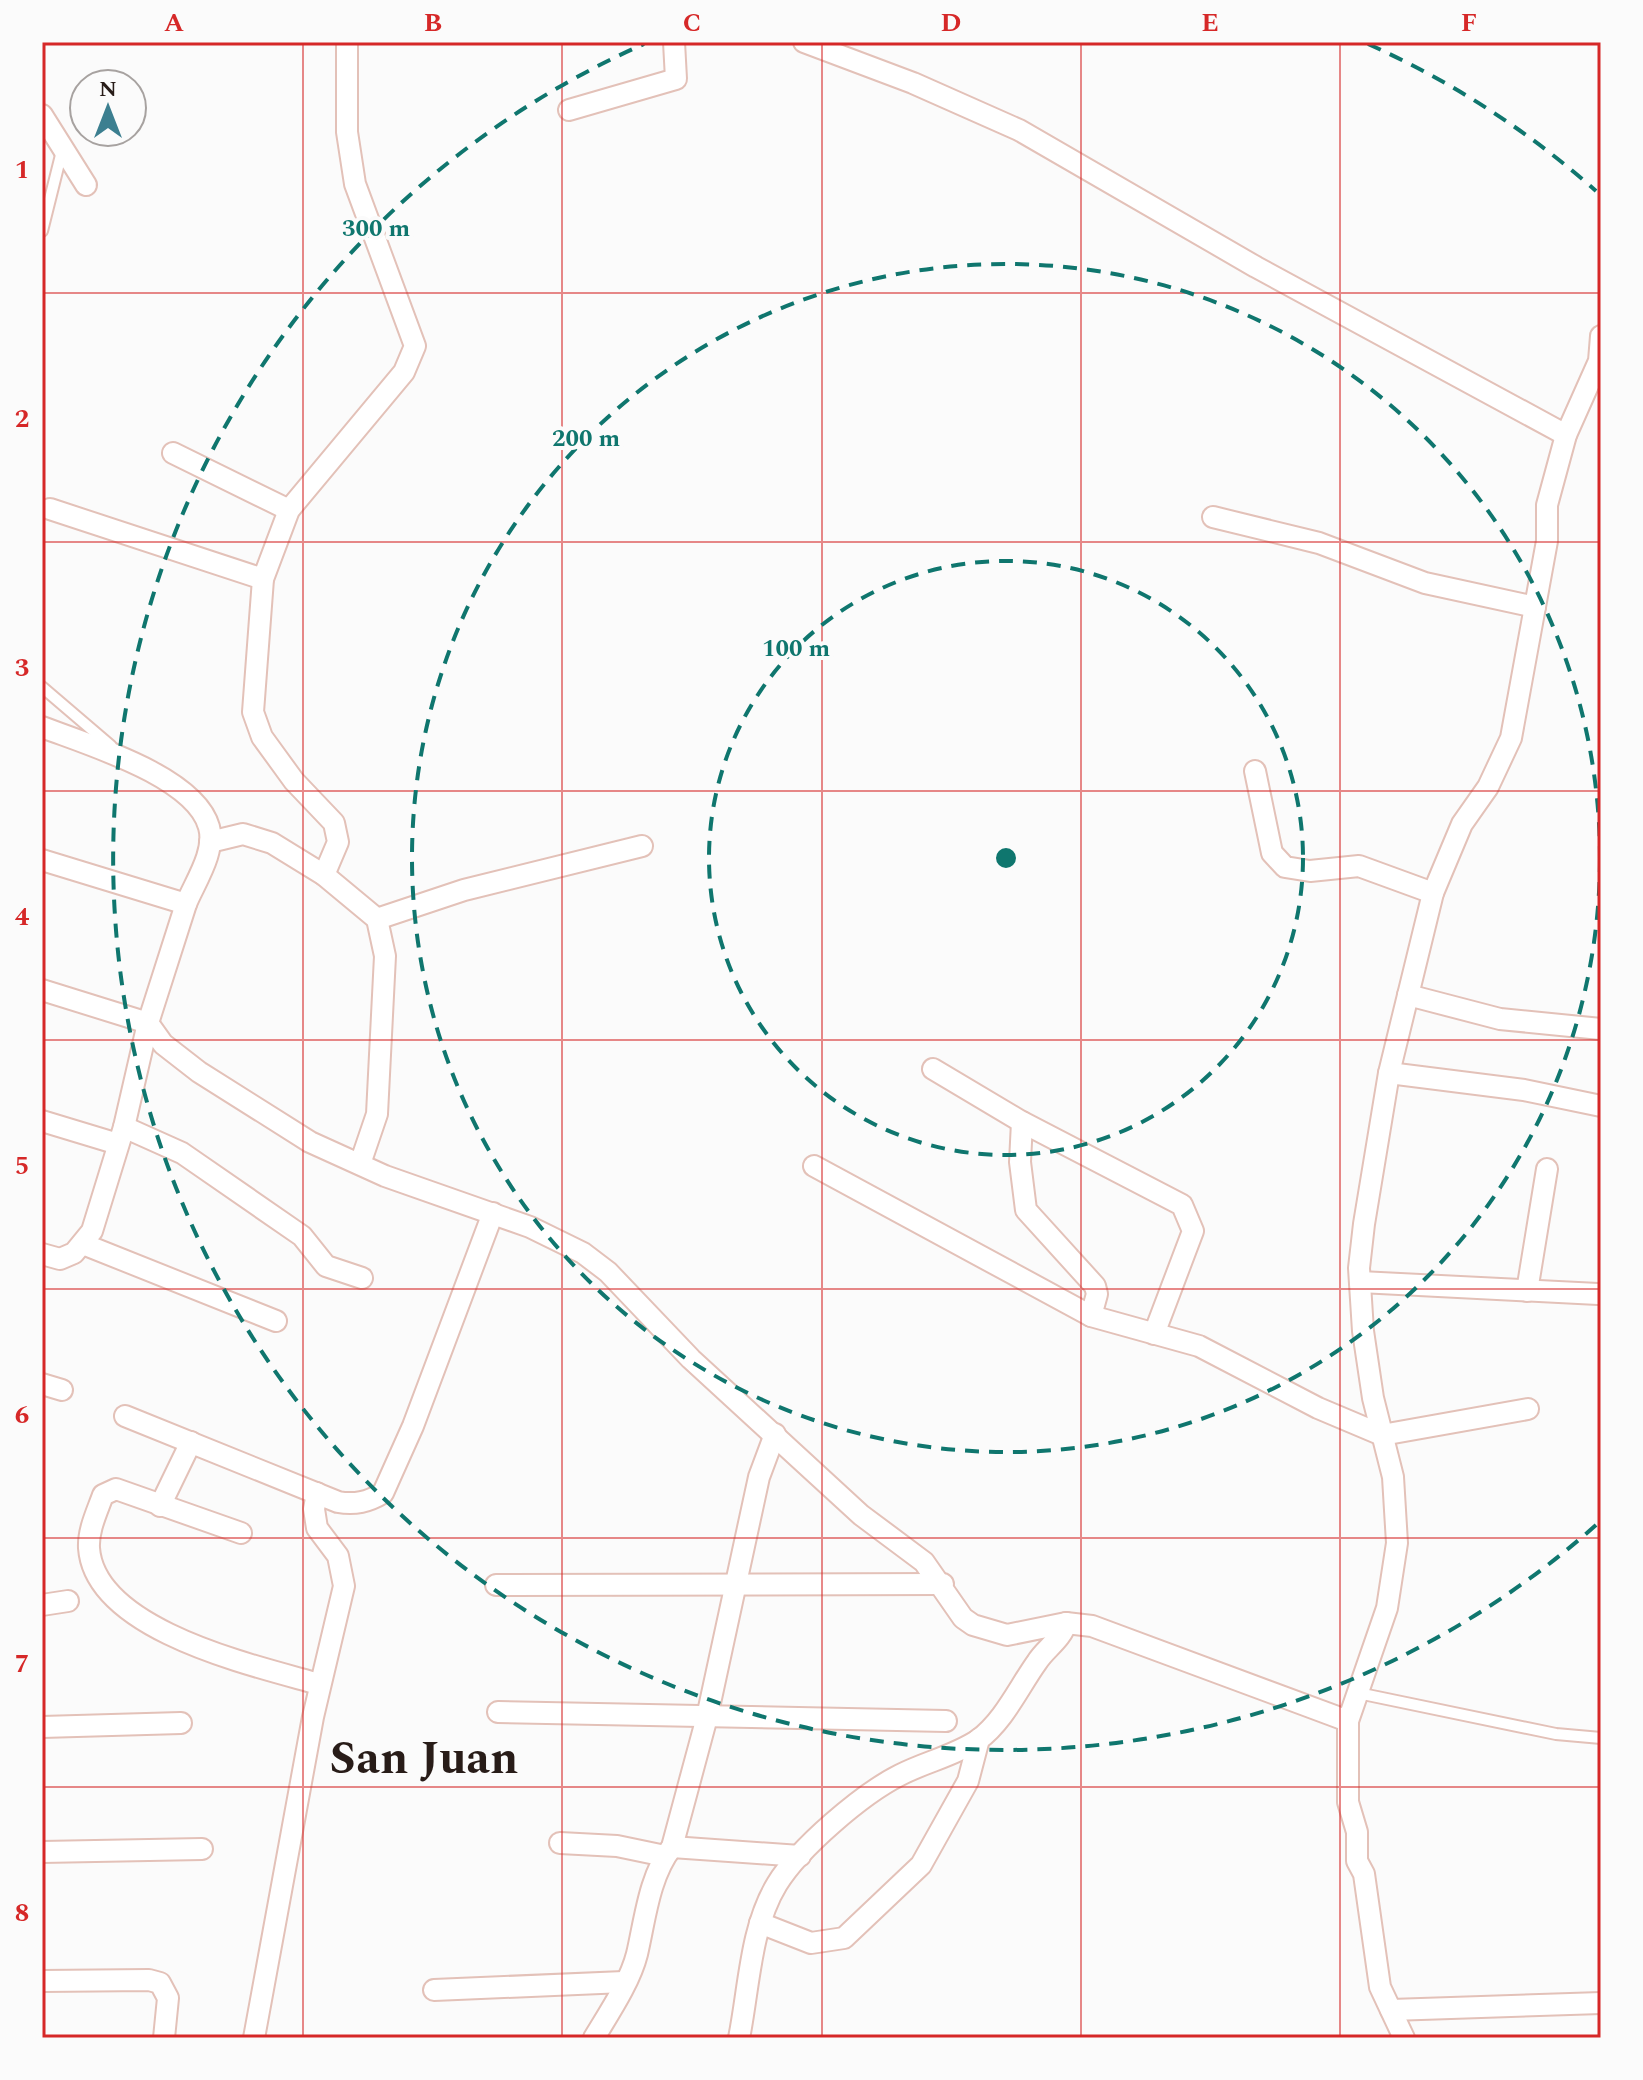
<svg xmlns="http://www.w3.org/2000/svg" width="1643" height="2080" viewBox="0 0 1643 2080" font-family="Spectral,serif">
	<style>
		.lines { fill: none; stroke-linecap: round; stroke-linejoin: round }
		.lane-casing { stroke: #e3c1b8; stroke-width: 14 }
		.street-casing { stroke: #e3c1b8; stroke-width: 24 }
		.lane { stroke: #fff; stroke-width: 10 }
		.street { stroke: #fff; stroke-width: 20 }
		.grid { fill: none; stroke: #d62828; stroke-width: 2; stroke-opacity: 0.55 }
		.ring { fill: none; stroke: #0f766e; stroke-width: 4; stroke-dasharray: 14 10 }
		.labels { text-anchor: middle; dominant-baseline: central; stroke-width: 8; stroke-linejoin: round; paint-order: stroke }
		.town-label { font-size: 46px; font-weight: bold; fill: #281c18; stroke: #fbfbfb }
		.centre { fill: #0f766e; stroke: #fbfbfb; stroke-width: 4 }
		.ring-label { font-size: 24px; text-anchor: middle; font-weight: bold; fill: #0f766e; stroke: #fbfbfb; stroke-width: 8; stroke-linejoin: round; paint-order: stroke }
		.neatline { fill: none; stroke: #d62828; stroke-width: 3 }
		.grid-label { font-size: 26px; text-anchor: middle; font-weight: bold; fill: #d62828 }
	</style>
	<rect width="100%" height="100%" fill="#fbfbfb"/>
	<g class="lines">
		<defs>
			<g id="lane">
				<polyline points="42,231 62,151"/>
				<polyline points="42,687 111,746"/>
				<polyline points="1358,1693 1556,1734 1601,1738"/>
			</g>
			<g id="street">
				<polyline points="804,42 913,83 1019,130 1256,267 1566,435"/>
				<polyline points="569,110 676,79 674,42"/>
				<polyline points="42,115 86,185"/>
				<polyline points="173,453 289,510"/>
				<polyline points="50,509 263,579"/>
				<polyline points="1213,517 1319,543 1425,583 1535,607"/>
				<path d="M42,727c44,17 153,49 167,100 7,25 -14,55 -23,77l-144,-44"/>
				<polyline points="1255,771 1272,853 1285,867 1310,871 1359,866 1433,893"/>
				<polyline points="210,842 243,834 272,843 324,875 377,919 385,956 377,1114 360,1164"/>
				<polyline points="324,875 338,842 334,823 294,781 262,737 253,712 263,579 289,510 404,372 415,346 355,184 347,132 347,42"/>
				<polyline points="377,919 464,890 642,846"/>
				<polyline points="42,990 148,1023 163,1044 199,1072 310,1142 385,1176 530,1227 583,1253 608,1272 691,1359 861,1515 924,1562 963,1618 973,1625 1007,1635 1066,1623 1092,1626 1348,1721"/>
				<polyline points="1408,995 1500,1019 1601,1029"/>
				<polyline points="933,1069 1022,1122 1182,1205 1193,1231 1154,1334"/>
				<polyline points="1389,1073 1524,1090 1601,1106"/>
				<polyline points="42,1121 118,1144"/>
				<polyline points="1022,1122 1020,1162 1026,1210 1095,1286 1097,1294 1091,1316"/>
				<polyline points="124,1127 182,1153 302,1236 326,1266 362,1278"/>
				<polyline points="814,1166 1091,1316 1199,1346 1318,1408 1382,1435 1528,1409"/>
				<polyline points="83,1244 276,1321"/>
				<polyline points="42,1254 60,1259 74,1253 92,1231 124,1127 148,1023 186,904"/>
				<polyline points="1360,1282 1598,1294"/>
				<polyline points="1527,1291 1547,1169"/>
				<polyline points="42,1384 62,1390"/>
				<path d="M125,1416l213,86c17,3 30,0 45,-9l30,-67 80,-213"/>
				<polyline points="160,1506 191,1442"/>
				<path d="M241,1533l-125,-44 -13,6c-6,17 -15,35 -14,53 6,83 167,118 230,136"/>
				<polyline points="496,1585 943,1584"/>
				<polyline points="42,1605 68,1601"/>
				<polyline points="498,1712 946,1721"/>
				<polyline points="42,1727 181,1723"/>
				<polyline points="560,1843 617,1846 665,1856"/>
				<polyline points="672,1847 800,1856"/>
				<polyline points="42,1852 202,1849"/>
				<polyline points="760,1923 811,1943 844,1938 921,1865 968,1781 979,1739"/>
				<polyline points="42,1981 149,1980 160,1983 168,1998 164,2038"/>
				<polyline points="434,1990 624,1982"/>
				<polyline points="1391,2010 1601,2003"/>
				<polyline points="254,2038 313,1717 344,1586 338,1556 317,1528 314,1509 317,1493"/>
				<path d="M594,2038c15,-25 36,-56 43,-84 8,-34 12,-78 35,-107l35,-130 52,-240 16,-43"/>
				<path d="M739,2038c10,-49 11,-110 38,-154 22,-36 85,-90 123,-109 25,-13 54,-19 78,-35 26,-19 41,-53 59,-78 8,-13 25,-23 29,-39"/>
				<polyline points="1404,2038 1380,1987 1364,1874 1357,1861 1357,1832 1348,1802 1348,1721 1387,1608 1397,1543 1393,1477 1373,1398 1363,1331 1359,1268 1364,1224 1389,1073 1433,893 1462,824 1488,787 1511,738 1547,541 1547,505 1566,435 1599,361 1601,336"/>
			</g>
		</defs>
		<use href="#lane" class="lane-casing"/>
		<use href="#street" class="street-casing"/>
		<use href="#lane" class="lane"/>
		<use href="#street" class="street"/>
	</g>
	<path class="grid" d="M303,42v1996M562,42v1996M822,42v1996M1081,42v1996M1340,42v1996M42,293h1559M42,542h1559M42,791h1559M42,1040h1559M42,1289h1559M42,1538h1559M42,1787h1559"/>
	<g class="ring">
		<circle cx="1006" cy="858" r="297"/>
		<circle cx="1006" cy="858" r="594"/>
		<path d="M1596 1525A891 891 0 1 1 644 44M1368 44A891 891 0 0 1 1596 191"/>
	</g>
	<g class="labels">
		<g class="town-label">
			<text x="424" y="1759">San Juan</text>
		</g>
	</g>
	<circle cx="1006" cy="858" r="12" class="centre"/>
	<g class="ring-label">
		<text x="376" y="236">300 m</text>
		<text x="586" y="446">200 m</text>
		<text x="796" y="656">100 m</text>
	</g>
	<rect width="1643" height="2080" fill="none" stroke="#fbfbfb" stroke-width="88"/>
	<g transform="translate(108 108)"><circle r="38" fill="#fbfbfb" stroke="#a7a2a0" stroke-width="2"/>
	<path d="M0-6L14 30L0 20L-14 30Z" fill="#3c7f90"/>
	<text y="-12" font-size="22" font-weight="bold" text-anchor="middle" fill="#281c18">N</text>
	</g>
	<rect x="44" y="44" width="1555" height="1992" class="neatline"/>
	<g class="grid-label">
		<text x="174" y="31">A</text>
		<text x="433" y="31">B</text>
		<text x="692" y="31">C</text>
		<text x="951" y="31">D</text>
		<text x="1210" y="31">E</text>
		<text x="1469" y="31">F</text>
		<text x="22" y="178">1</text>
		<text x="22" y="427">2</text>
		<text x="22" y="676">3</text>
		<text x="22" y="925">4</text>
		<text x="22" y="1174">5</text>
		<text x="22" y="1423">6</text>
		<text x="22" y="1672">7</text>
		<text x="22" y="1921">8</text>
	</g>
</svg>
